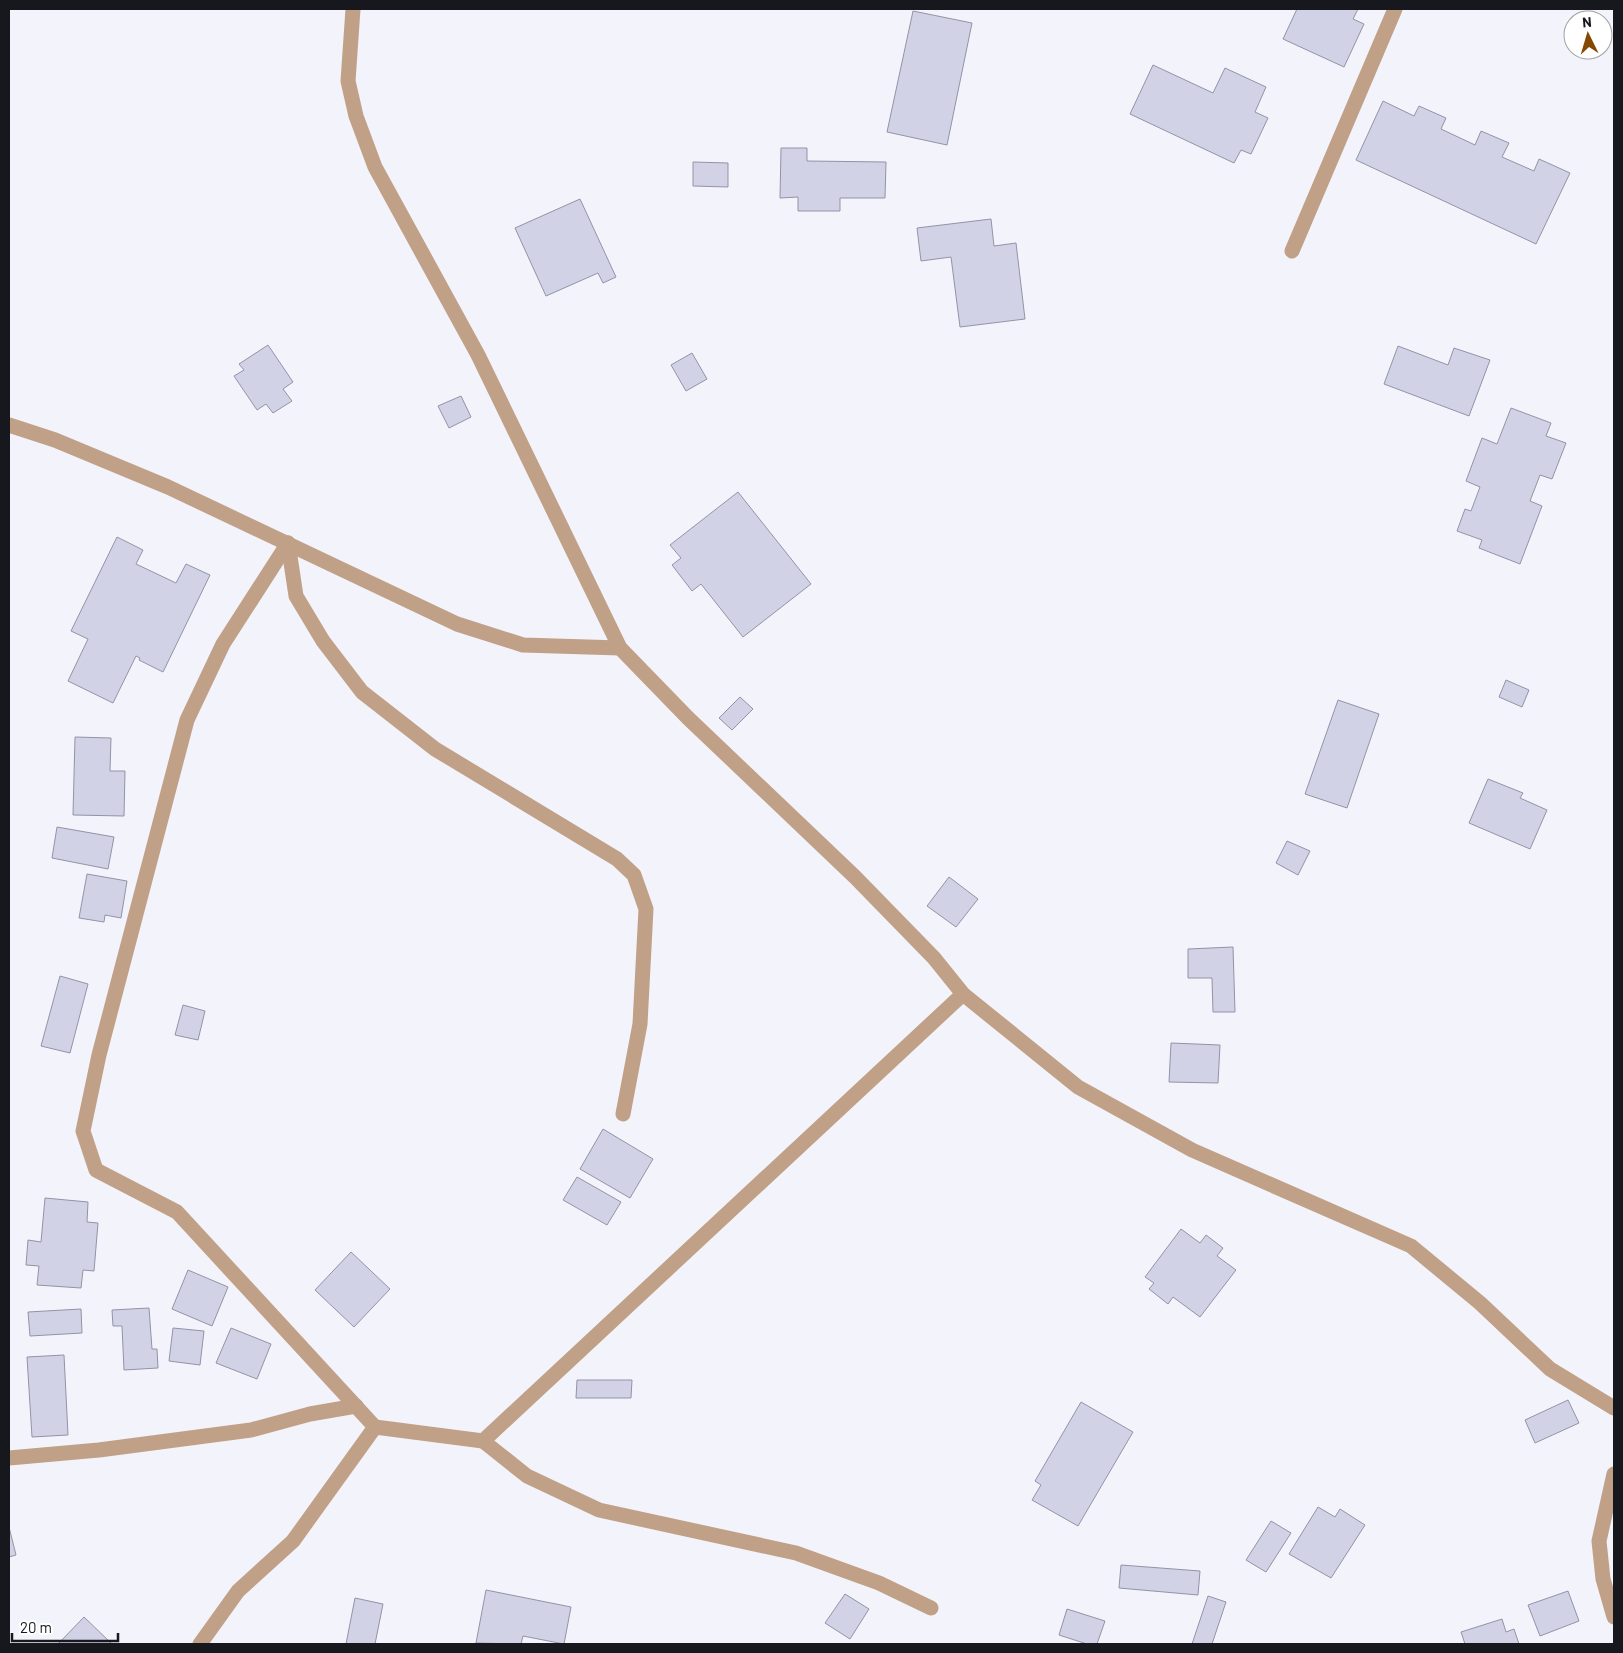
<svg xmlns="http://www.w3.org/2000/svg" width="1623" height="1653" viewBox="0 0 1623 1653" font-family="Barlow,sans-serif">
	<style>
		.building { fill: #d2d2e7; stroke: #9393a7 }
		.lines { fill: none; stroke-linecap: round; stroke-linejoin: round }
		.minor { stroke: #c0a087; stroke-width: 15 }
	</style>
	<rect width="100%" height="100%" fill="#f3f3fb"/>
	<g class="building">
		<polygon points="1297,9 1358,9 1353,19 1364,24 1344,67 1283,39"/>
		<polygon points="913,11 972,23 947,145 887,132"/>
		<polygon points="1153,65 1213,93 1225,68 1266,87 1255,112 1268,118 1251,154 1241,150 1234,163 1130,114"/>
		<polygon points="1383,101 1414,116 1419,106 1446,118 1441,129 1475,145 1481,131 1509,143 1502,157 1534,171 1539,159 1570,173 1536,244 1356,160"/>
		<polygon points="781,148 807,148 807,161 886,162 885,198 840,198 840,211 798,211 798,197 780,198"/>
		<polygon points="693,162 728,163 728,187 693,186"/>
		<polygon points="580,199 616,277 603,283 598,273 546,296 515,228"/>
		<polygon points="991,219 994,246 1016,243 1025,319 960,327 951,257 921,261 917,228"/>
		<polygon points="268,345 293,382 283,389 292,401 273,413 266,404 257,410 234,376 244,370 239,364"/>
		<polygon points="1398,346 1448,365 1454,348 1490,360 1469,416 1384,384"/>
		<polygon points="692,353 707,379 686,391 671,365"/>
		<polygon points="461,396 471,417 449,428 438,406"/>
		<polygon points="1511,408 1551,423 1546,436 1566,443 1552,479 1540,475 1530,501 1542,506 1520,564 1479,548 1482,540 1457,531 1465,509 1471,511 1480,487 1466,481 1482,438 1497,444"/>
		<polygon points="738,492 811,584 743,637 701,584 692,591 672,565 681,558 670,545"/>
		<polygon points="117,537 143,550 136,564 176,583 186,564 210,575 163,672 139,660 140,658 136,656 113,703 68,681 88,639 71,631"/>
		<polygon points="1506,680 1529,690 1522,707 1499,697"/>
		<polygon points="740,697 753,709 732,730 719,718"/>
		<polygon points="1338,700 1379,714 1347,808 1305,794"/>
		<polygon points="75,737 111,738 110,771 125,771 124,816 73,815"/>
		<polygon points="1488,779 1523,793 1520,798 1547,810 1530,849 1469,823"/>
		<polygon points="57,827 114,837 108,869 52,858"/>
		<polygon points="1287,841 1310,851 1298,875 1276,863"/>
		<polygon points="87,874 127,881 121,918 105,915 104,922 79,918"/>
		<polygon points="949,877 978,899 956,927 927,906"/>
		<polygon points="1233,947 1235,1012 1213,1012 1212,978 1188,978 1188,949"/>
		<polygon points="60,976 88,984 70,1053 41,1046"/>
		<polygon points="183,1005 205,1011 198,1040 175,1035"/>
		<polygon points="1171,1043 1220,1045 1218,1083 1169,1082"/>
		<polygon points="603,1129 653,1159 630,1198 580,1169"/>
		<polygon points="577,1177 621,1202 607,1225 563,1200"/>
		<polygon points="45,1198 88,1202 87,1222 98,1223 94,1271 83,1270 81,1288 37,1285 39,1266 26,1265 28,1240 41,1242"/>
		<polygon points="1181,1229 1200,1243 1206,1235 1223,1248 1217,1256 1236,1270 1200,1317 1173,1297 1168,1304 1149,1289 1154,1283 1145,1277"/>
		<polygon points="351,1252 390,1289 354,1327 315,1290"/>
		<polygon points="188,1270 228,1287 212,1326 172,1309"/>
		<polygon points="149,1308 152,1349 157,1349 158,1368 124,1370 122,1326 113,1326 112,1310"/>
		<polygon points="81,1309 82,1333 30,1336 28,1312"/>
		<polygon points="173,1328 204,1331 200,1365 169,1361"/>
		<polygon points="231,1328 271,1344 257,1379 216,1363"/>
		<polygon points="64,1355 68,1435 32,1437 27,1357"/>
		<polygon points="577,1380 632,1380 631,1398 576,1398"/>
		<polygon points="1568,1400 1579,1423 1535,1443 1525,1420"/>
		<polygon points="1081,1402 1133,1432 1078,1526 1032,1500 1041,1485 1035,1481"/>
		<polygon points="1318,1507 1335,1517 1340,1509 1365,1525 1331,1578 1289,1554"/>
		<polygon points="1271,1521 1291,1533 1266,1572 1246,1560"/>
		<polygon points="9,1527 16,1555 9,1557"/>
		<polygon points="1121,1565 1200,1571 1198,1595 1119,1588"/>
		<polygon points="486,1590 571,1607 564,1644 523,1636 521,1644 476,1643"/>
		<polygon points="1568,1591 1579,1621 1540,1636 1528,1605"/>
		<polygon points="845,1594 869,1609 850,1639 825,1623"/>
		<polygon points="1208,1596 1226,1602 1212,1644 1192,1644"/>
		<polygon points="355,1598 383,1604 375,1644 346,1644"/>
		<polygon points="1067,1609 1105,1621 1097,1644 1087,1644 1059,1635"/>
		<polygon points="84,1617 112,1644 58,1644"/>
		<polygon points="1502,1619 1506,1632 1514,1629 1519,1644 1465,1644 1461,1632"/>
	</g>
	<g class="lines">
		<g class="minor">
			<polyline points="353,9 348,81 356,116 375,167 478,355 620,648 688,718 855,877 934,958 963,994 1078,1087 1192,1150 1411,1246 1480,1303 1550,1369 1614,1408"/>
			<polyline points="1292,251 1395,9"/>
			<polyline points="9,425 55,440 168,487 457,624 523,645 620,648"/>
			<polyline points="288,543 296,596 323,641 362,692 435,749 617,859 634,875 646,909 640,1024 623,1114"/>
			<polyline points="375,1427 483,1441"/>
			<polyline points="9,1458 99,1450 251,1430 310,1414 356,1406"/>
			<polyline points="1614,1474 1599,1541 1603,1579 1614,1617"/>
			<polyline points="931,1608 879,1583 796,1553 599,1510 527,1476 483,1441 963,994"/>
			<polyline points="200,1644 238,1591 293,1541 375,1427 177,1212 96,1170 83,1131 99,1055 187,720 223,644 288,543"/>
		</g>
	</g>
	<rect width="1623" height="1653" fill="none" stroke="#17171e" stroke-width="20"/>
	<g transform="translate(1588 35) rotate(355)"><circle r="24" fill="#ffffff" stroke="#a2a2a5"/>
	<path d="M0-4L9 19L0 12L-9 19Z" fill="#844802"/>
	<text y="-8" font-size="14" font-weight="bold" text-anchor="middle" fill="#17171e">N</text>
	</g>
	<path d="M12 1633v8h106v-8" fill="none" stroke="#17171e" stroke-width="2.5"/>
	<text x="20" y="1633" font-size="15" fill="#17171e" stroke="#ffffff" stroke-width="4" paint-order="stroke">20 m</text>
</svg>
